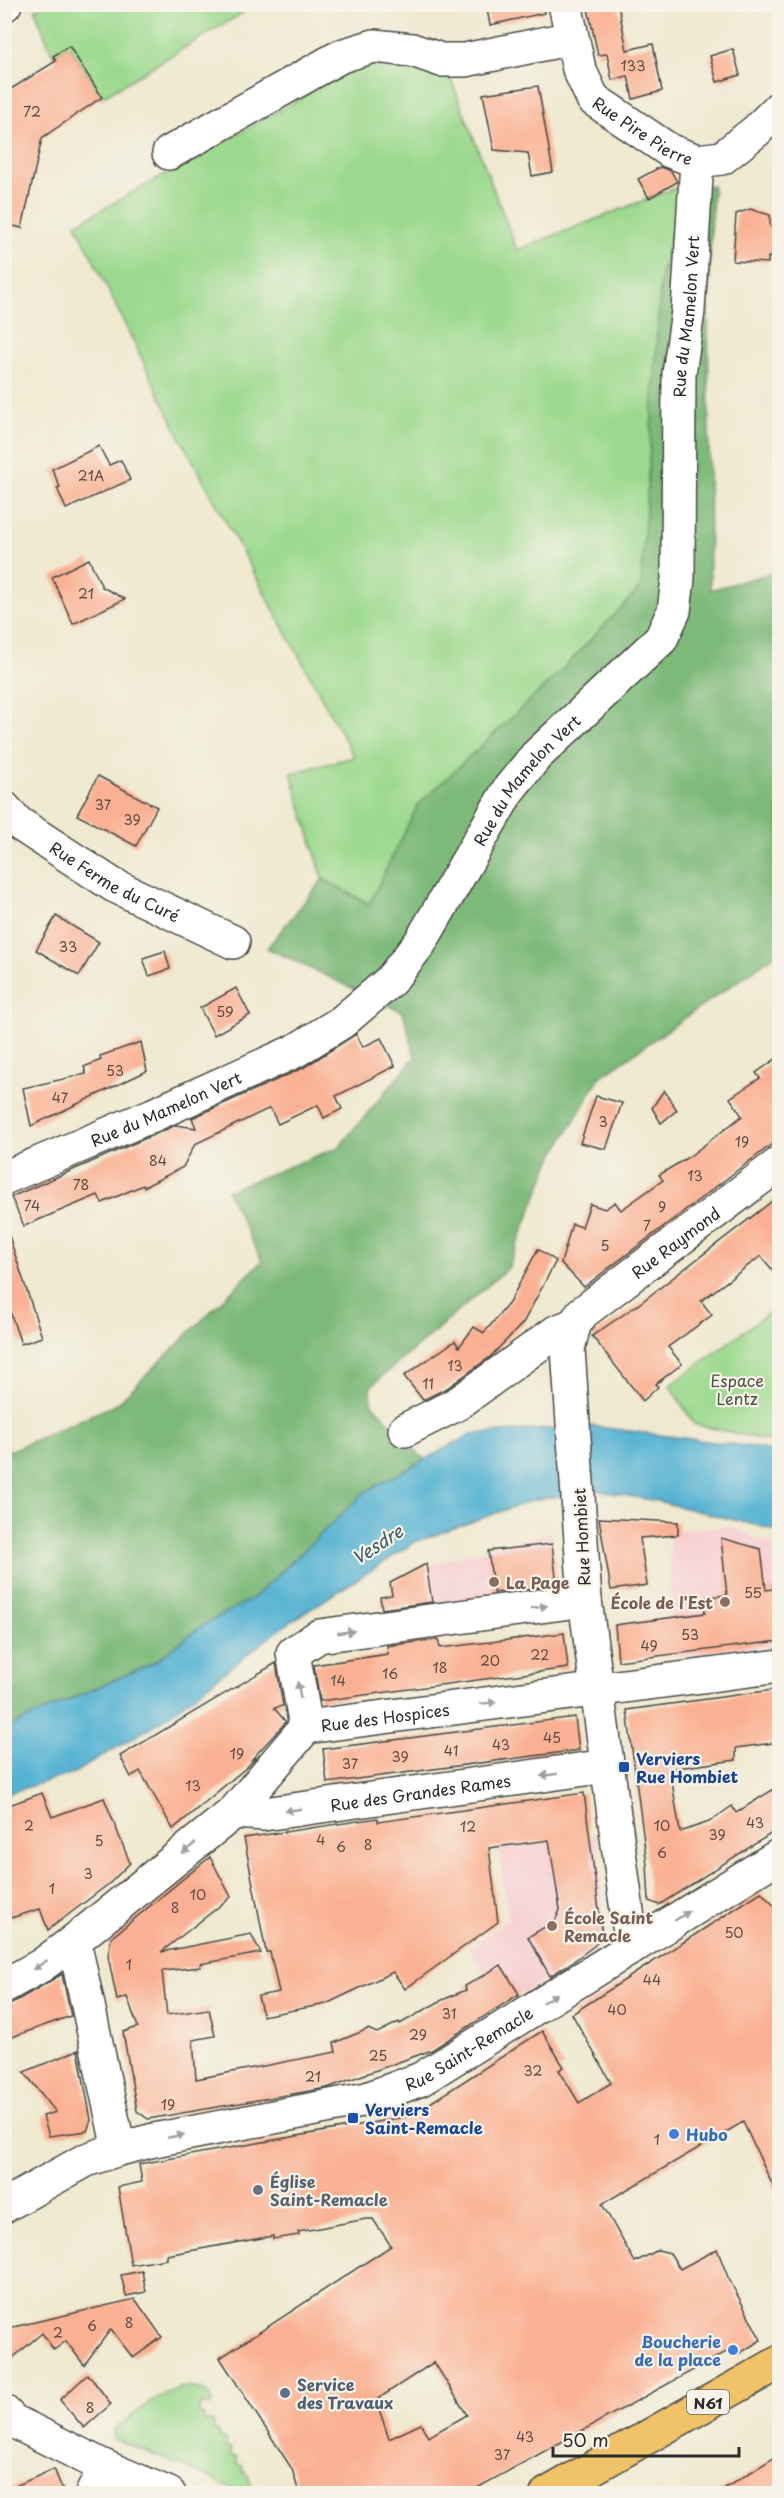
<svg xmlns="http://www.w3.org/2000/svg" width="784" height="2498" viewBox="0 0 784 2498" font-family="'Playpen Sans',sans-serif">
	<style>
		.built { fill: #f7cfd1 }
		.green { fill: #9cd98e; stroke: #64825c; stroke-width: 1.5 }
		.forest { fill: #7db979; stroke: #547252; stroke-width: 1.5 }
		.water { fill: #54b2d3; stroke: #406e7f; stroke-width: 1.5 }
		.building { fill: #fab092; fill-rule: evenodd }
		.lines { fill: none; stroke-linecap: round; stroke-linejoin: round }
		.minor-casing { stroke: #484844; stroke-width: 36 }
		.major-casing { stroke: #484844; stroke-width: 36 }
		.minor { stroke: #fff; stroke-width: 33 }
		.major { stroke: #f1c369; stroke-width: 33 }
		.oneway { fill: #a0a0a0 }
		.education-dot { fill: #8d6e63; stroke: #f7f3e8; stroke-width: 2 }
		.transit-dot { fill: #1a4fb4; stroke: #f7f3e8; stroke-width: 2 }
		.shop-dot { fill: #3f7fe0; stroke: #f7f3e8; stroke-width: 2 }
		.worship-dot { fill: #6b7280; stroke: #f7f3e8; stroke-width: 2 }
		.service-dot { fill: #5c6f8a; stroke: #f7f3e8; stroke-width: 2 }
		.labels { text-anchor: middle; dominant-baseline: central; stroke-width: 4.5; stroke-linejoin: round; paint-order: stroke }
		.number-label { font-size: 14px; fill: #5f4c45 }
		.shield { fill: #f7f3e8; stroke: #686764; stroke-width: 1.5 }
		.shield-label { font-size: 15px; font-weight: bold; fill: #2b2b2b }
		.street-label { font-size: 16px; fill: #2b2b2b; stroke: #f7f3e8 }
		.park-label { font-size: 16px; fill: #475644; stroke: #f7f3e8 }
		.education-label { font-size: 16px; font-weight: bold; fill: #785e54; stroke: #f7f3e8; text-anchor: start }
		.transit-label { font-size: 16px; font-weight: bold; fill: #164399; stroke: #f7f3e8; text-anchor: start }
		.shop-label { font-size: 16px; font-weight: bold; fill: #366cbe; stroke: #f7f3e8; text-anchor: start }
		.worship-label { font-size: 16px; font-weight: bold; fill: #5b616d; stroke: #f7f3e8; text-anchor: start }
		.service-label { font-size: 16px; font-weight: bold; fill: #4e5e75; stroke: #f7f3e8; text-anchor: start }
		.water-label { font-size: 18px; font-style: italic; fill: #395a66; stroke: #f7f3e8 }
	</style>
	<rect width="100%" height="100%" fill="#f7f3e8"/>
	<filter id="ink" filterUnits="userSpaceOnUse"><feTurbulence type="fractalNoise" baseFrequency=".0167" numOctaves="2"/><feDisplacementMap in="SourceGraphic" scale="12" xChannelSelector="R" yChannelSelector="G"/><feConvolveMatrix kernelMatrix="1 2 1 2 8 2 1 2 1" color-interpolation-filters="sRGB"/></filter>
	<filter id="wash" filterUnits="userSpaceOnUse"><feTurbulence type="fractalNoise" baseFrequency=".008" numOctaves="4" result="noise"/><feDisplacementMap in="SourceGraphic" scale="24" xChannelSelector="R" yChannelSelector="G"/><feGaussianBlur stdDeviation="1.35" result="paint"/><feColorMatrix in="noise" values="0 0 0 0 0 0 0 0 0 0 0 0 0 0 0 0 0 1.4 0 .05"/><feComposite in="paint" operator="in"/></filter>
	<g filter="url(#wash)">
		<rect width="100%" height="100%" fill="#efe9d0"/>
		<g class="built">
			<polygon points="730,1526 779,1548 779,1645 675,1658 671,1619 669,1530"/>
			<polygon points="551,1532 560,1600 435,1617 429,1564"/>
			<polygon points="596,1834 606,1934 596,1949 505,2005 469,1948 509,1918 498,1847"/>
		</g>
		<g class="green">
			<polygon points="42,4 249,4 251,8 102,97 69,46 53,56 35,10"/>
			<polygon points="378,55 447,69 517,250 683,185 661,277 641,587 558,674 419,805 369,904 323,879 291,773 354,757 183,443 76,224"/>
			<polygon points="779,1305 779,1443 694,1424 670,1386"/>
			<path d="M188,2387c14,2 22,3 24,18h-13v9l5,1v6l9,1 1,8 5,1 1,8h6l-1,8 6,1 -1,7 7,2v7l5,2 1,6 4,1 7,20h-15l-27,-15 -98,-39v-10c22,-15 47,-40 74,-42z"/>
		</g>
		<polygon class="forest" points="683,185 713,186 708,301 710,590 779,571 779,952 599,1078 551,1160 508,1268 370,1387 372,1404 425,1460 365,1492 255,1597 203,1625 155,1662 5,1729 4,1446 10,1451 117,1404 262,1261 227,1191 339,1147 415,1057 403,1012 267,948 323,879 369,904 418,805 558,674 641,587 661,276"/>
		<polygon class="water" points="591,1426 753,1447 779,1453 779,1531 657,1501 595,1490 533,1500 415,1542 284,1626 160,1722 74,1773 5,1794 4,1729 155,1662 203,1625 255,1597 365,1492 471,1434"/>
		<g id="blocks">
			<g class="building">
				<polygon points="486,4 543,4 544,13 490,25"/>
				<polygon points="587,4 618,4 627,50 653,44 662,91 633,99 628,76 612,80 607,54 598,55"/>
				<polygon points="69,46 102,97 42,138 22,228 4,224 6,92 56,61 53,56"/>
				<polygon points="733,49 740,75 717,82 710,56"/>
				<polygon points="538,86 553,172 532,176 528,153 494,150 483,94"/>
				<polygon points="660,167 671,171 677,182 649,198 638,179"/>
				<polygon points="750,209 770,215 770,226 779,234 778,258 768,257 768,263 733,261 736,214"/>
				<polygon points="99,446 109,465 121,460 130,480 66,509 57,488 60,487 52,469"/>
				<polygon points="89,559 102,587 125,599 73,624 52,577"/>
				<polygon points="98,776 157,807 136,846 77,815"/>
				<polygon points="56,916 99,942 79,976 36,950"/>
				<polygon points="165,951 170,969 149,976 143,958"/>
				<polygon points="236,988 250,1015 214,1035 200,1008"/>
				<polygon points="356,1034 363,1047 381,1038 395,1066 336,1096 342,1109 324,1118 318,1105 278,1124 270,1108 195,1144 183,1167 144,1187 143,1185 102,1203 98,1195 24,1226 11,1197 176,1125 196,1128 192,1118 303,1068"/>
				<polygon points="141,1042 147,1071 31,1126 23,1088 86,1074 84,1067 101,1060 100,1056"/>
				<polygon points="780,1056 780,1138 584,1287 561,1263 572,1224 582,1227 590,1204 605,1209 615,1202 621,1210 663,1180 659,1175 690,1156 742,1116 730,1098 760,1078 756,1073"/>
				<polygon points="664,1090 677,1110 661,1123 652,1108"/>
				<polygon points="596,1096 622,1103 606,1149 580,1143"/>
				<polygon points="780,1195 780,1279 761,1256 701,1301 712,1315 668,1347 682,1364 656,1384 658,1387 643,1401 592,1336 639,1304"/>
				<polygon points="4,1236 9,1236 42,1337 21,1344 4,1294"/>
				<polygon points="538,1249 556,1261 523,1323 490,1357 447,1388 423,1400 404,1376 455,1341 459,1347 474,1327 484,1333 509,1303"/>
				<polygon points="599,1518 678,1522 678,1535 640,1538 647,1585 611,1590"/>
				<polygon points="721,1538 761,1549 766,1590 780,1588 780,1641 618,1661 615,1625 705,1613 703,1598 727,1595"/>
				<polygon points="552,1544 557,1585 494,1593 488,1551"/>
				<polygon points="426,1564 432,1602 382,1609 380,1597 392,1595 390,1583"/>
				<polygon points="564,1633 568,1668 320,1701 314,1665 388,1654 387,1646 438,1639 440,1648"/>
				<polygon points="276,1663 283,1706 274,1708 286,1722 252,1759 255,1758 248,1766 173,1829 140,1771 131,1777 120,1756"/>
				<polygon points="780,1689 780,1742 736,1748 736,1760 670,1769 680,1832 709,1822 732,1806 736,1813 780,1785 780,1828 659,1905 649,1901 647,1865 627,1710"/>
				<polygon points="575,1717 579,1750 327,1783 323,1749"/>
				<polygon points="42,1793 52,1817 104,1798 130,1863 110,1883 48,1930 40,1909 4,1920 4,1807"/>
				<polygon points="584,1793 602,1934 595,1945 571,1963 550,1976 528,1937 555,1921 560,1910 549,1840 489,1848 498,1922 405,1989 393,1972 326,2004 263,2016 258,1996 279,1992 270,1952 266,1952 244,1838 378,1818 378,1822"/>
				<polygon points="210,1857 231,1897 161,1952 251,1934 261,1953 200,1964 201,1967 162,1971 167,2015 209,2009 215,2036 193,2040 196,2079 336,2052 334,2043 368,2029 377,2033 399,2022 400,2024 440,2001 466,1990 465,1986 501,1965 519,1994 432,2050 327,2088 148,2119 137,2111 123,2032 138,2027 127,1997 117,2000 108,1956 111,1938"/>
				<path d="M761,1892l19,20v289l-37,-79 -141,82 33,58 23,-12 12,3 10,16 37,-20 11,28 33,63 -24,15 -9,-4 -260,142h-169l-7,-24 -72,-111 171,-112 -18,-27h-7l-68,13 1,3 -26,4v-3l-106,19v4l-36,6 -13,-78 24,-5 -3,-18 271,-48 132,-85 22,36 -5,3 20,33 32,-20 -39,-69zM434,2362l33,53 -39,22 -7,-13 -32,15 -13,-39z"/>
				<polygon points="62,1974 71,2016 9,2038 8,2033 4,2034 4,2008"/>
				<polygon points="78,2050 91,2120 87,2131 49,2136 43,2116 56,2112 24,2072"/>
				<polygon points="142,2271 146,2292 126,2296 121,2275"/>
				<polygon points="135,2299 162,2337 133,2358 111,2329 84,2365 66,2341 54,2350 42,2333 8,2362 4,2334 9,2328"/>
				<polygon points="88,2374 111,2404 84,2428 60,2400"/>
				<polygon points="780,2454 780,2493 717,2493"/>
				<polygon points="54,2469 64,2493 4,2493 4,2491"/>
			</g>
		</g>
	</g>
	<g filter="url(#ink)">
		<use href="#blocks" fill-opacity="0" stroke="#484844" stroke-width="1.5"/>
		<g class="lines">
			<defs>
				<g id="minor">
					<path id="s1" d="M565,4l14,65 14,30 77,52 27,10 25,-3 34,-27 24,-24"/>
					<polyline points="4,5 5,4"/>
					<polyline points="169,153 341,56 374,46 412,50 441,60 465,60 572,38"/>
					<path id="s2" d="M4,808l14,15 95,62 120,57"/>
					<path id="s3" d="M4,1178l149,-63 142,-64 47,-29 48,-41 30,-38 89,-154 27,-33 125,-117 13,-28 4,-32 1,-205 9,-63 9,-150"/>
					<polyline points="405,1430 457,1404 556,1332 574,1325"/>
					<polyline points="306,1727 293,1653 319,1636 585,1600"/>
					<path id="s4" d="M234,1812l30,2 343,-48"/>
					<polyline points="74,1941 119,2149"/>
					<path id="s5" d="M632,1948l-47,-348 -17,-251 6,-24 8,-12 198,-150"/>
					<path id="s6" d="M4,1986l38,-21 32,-24 160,-129 72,-85 474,-61"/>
					<path id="s7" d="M4,2206l82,-46 33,-11 35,-9 213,-41 54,-20 359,-224"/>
					<polyline points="4,2412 13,2421 105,2467 169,2494"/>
					<polyline points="92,2494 105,2467"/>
				</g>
				<polyline id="major" points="547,2494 780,2362"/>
			</defs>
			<use href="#minor" class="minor-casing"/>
			<use href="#major" class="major-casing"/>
			<use href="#minor" class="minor"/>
			<use href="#major" class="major"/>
		</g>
		<defs><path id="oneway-solid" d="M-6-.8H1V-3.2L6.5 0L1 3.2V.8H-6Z" transform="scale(1.5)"/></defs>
		<g class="oneway">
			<use href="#oneway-solid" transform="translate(539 1607) rotate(-8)"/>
			<use href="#oneway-solid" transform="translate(346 1632) rotate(-8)"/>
			<use href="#oneway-solid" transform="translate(299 1690) rotate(-100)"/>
			<use href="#oneway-solid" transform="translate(488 1703) rotate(-7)"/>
			<use href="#oneway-solid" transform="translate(549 1775) rotate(172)"/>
			<use href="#oneway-solid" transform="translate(293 1810) rotate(172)"/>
			<use href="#oneway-solid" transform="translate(189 1848) rotate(141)"/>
			<use href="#oneway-solid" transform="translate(682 1916) rotate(-32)"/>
			<use href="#oneway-solid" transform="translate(40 1965) rotate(147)"/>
			<use href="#oneway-solid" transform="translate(550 1998) rotate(-32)"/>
			<use href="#oneway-solid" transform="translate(176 2136) rotate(-11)"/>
		</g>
	</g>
	<g class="education-dot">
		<circle cx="494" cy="1582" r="6"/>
		<circle cx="725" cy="1602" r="6"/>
		<circle cx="552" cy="1926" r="6"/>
	</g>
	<g class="transit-dot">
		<rect x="618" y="1761" width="12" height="12" rx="3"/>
		<rect x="347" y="2112" width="12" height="12" rx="3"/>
	</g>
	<g class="shop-dot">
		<circle cx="674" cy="2134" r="6"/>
		<circle cx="733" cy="2350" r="6"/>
	</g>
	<circle class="worship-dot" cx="258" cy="2190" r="6"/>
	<circle class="service-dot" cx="285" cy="2393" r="6"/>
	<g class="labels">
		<g class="number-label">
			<text x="633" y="65">133</text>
			<text x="32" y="111">72</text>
			<text x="91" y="475">21A</text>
			<text x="86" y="593">21</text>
			<text x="103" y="804">37</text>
			<text x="132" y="819">39</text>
			<text x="68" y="946">33</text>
			<text x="225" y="1011">59</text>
			<text x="115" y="1070">53</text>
			<text x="60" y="1097">47</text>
			<text x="603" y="1121">3</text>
			<text x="742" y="1141">19</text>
			<text x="158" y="1160">84</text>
			<text x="695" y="1175">13</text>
			<text x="81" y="1184">78</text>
			<text x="32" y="1205">74</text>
			<text x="662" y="1206">9</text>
			<text x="647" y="1225">7</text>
			<text x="605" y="1245">5</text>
			<text x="455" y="1365">13</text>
			<text x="428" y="1383">11</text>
			<text x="753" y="1592">55</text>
			<text x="690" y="1634">53</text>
			<text x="649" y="1645">49</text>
			<text x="540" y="1654">22</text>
			<text x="490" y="1660">20</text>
			<text x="440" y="1667">18</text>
			<text x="390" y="1673">16</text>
			<text x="338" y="1680">14</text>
			<text x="552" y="1737">45</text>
			<text x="501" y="1744">43</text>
			<text x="451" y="1750">41</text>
			<text x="237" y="1753">19</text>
			<text x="400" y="1756">39</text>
			<text x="350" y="1763">37</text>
			<text x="193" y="1785">13</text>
			<text x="755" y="1822">43</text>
			<text x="29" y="1825">2</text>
			<text x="662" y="1825">10</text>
			<text x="468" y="1826">12</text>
			<text x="717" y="1834">39</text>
			<text x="321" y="1839">4</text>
			<text x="99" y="1840">5</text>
			<text x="368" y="1844">8</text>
			<text x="341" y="1846">6</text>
			<text x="662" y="1852">6</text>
			<text x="88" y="1873">3</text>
			<text x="52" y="1888">1</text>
			<text x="198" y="1894">10</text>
			<text x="175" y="1907">8</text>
			<text x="734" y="1932">50</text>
			<text x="129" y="1964">1</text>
			<text x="652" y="1979">44</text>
			<text x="617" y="2009">40</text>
			<text x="449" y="2013">31</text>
			<text x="418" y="2034">29</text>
			<text x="378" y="2055">25</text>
			<text x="533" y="2070">32</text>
			<text x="313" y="2076">21</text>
			<text x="168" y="2104">19</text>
			<text x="657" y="2139">1</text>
			<text x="129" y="2322">8</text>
			<text x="92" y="2325">6</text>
			<text x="58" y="2332">2</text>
			<text x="90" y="2407">8</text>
			<text x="525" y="2436">43</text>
			<text x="502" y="2454">37</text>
		</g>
		<rect class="shield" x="687" y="2390" width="42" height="24" rx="4.5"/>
		<g class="shield-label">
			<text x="708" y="2402">N61</text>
		</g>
		<g class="street-label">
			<text stroke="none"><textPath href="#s1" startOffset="159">Rue Pire Pierre</textPath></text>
			<text stroke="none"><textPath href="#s3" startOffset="1202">Rue du Mamelon Vert</textPath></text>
			<text stroke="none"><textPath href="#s3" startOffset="680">Rue du Mamelon Vert</textPath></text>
			<text stroke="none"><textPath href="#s2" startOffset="134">Rue Ferme du Curé</textPath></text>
			<text stroke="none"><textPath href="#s3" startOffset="176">Rue du Mamelon Vert</textPath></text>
			<text stroke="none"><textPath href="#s5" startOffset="759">Rue Raymond</textPath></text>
			<text transform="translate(581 1537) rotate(-93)">Rue Hombiet</text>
			<text stroke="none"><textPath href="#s6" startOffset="480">Rue des Hospices</textPath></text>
			<text stroke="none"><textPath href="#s4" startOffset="188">Rue des Grandes Rames</textPath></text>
			<text stroke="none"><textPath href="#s7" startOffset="496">Rue Saint-Remacle</textPath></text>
		</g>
		<g class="park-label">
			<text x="737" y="1380">Espace<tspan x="737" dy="18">Lentz</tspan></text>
		</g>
		<g class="education-label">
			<text x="506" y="1582">La Page</text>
			<text x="713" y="1602" text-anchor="end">École de l'Est</text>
			<text x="564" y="1917">École Saint<tspan x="564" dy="18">Remacle</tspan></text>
		</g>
		<g class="transit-label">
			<text x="636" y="1758">Verviers<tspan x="636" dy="18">Rue Hombiet</tspan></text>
			<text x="365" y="2109">Verviers<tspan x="365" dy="18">Saint-Remacle</tspan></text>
		</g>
		<g class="shop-label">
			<text x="686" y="2134">Hubo</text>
			<text x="721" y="2341" text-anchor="end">Boucherie<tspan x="721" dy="18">de la place</tspan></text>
		</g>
		<g class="worship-label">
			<text x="270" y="2181">Église<tspan x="270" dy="18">Saint-Remacle</tspan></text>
		</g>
		<g class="service-label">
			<text x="297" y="2384">Service<tspan x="297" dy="18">des Travaux</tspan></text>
		</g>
		<g class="water-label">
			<text transform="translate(377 1544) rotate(-33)">Vesdre</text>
		</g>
	</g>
	<rect width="784" height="2498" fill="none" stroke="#f7f3e8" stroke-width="24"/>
	<path d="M553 2447v9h186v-9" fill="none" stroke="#2b2b2b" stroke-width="3"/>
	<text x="562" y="2447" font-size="18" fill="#2b2b2b" stroke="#f7f3e8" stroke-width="4.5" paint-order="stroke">50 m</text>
</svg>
